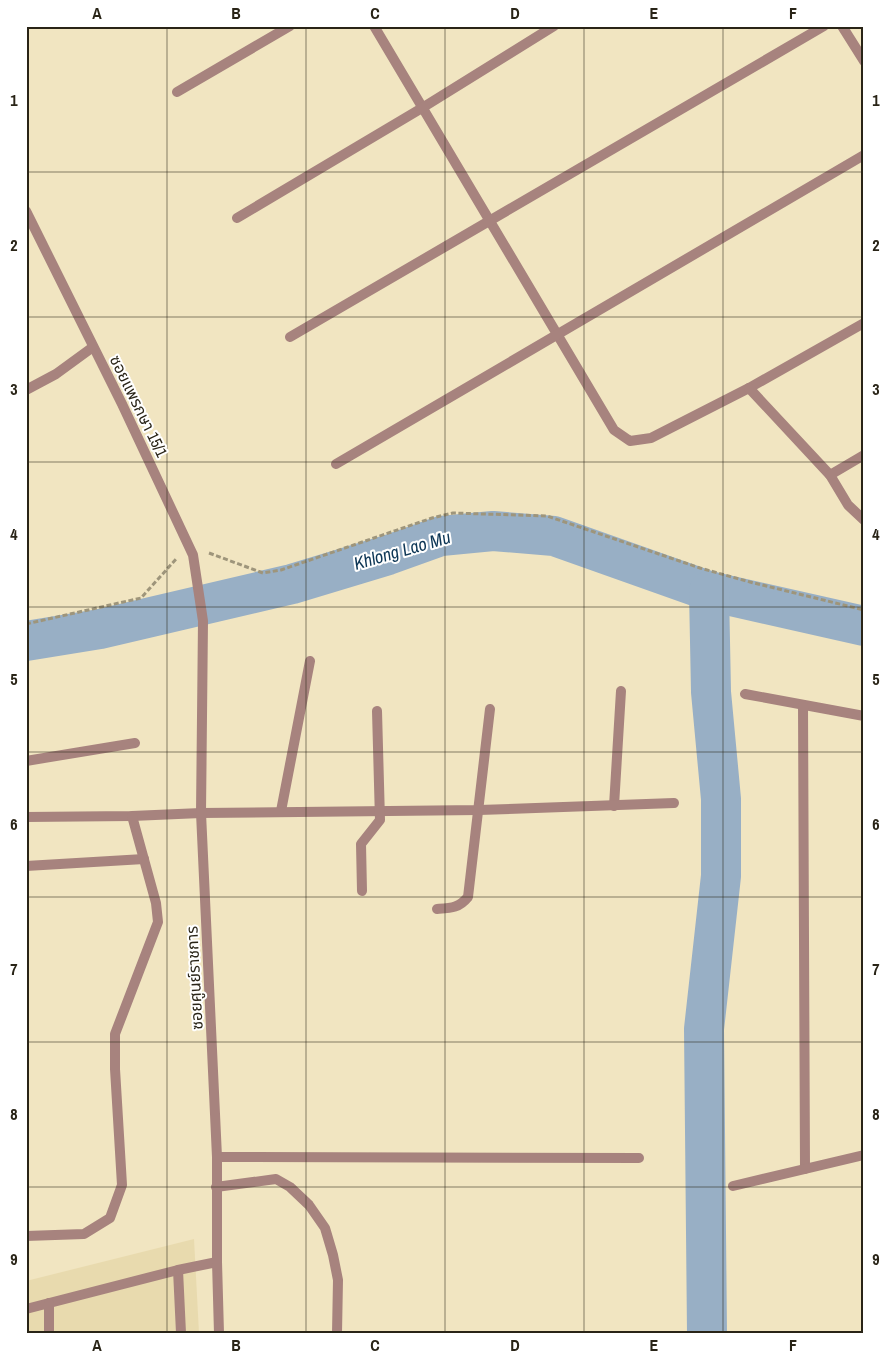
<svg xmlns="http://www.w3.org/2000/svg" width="890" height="1359" viewBox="0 0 890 1359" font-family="'Archivo Narrow','Noto Sans Thai',sans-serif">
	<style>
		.built { fill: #e8daae }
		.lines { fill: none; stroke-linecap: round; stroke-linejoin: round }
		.river { stroke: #98afc5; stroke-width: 40 }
		.path { stroke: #9e957b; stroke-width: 3; stroke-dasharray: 5 2.5; stroke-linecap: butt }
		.service { stroke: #a7837e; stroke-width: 10 }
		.minor { stroke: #a7837e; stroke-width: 10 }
		.tertiary { stroke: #a7837e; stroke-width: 10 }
		.grid { fill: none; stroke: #292417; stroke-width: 1; stroke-opacity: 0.55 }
		.labels { text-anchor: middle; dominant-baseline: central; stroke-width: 4; stroke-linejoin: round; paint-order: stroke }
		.street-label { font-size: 16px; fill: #292417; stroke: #fff }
		.water-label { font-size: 18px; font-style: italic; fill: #0d3655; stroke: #fff }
		.neatline { fill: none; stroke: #292417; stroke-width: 2 }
		.grid-label { font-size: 16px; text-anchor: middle; font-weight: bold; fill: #292417 }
	</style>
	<rect width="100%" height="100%" fill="#f1e5c1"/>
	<polygon class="built" points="194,1239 199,1333 26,1333 26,1281"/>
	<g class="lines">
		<g class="river">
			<polyline points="26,641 100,629 292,584 388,555 441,536 493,531 554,536 709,591 864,626"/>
			<polyline points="707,1333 704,1029 721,876 721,799 711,692 709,591"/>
		</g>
		<g class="path">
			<polyline points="209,553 263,573 281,570 432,518 453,513 547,516 700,568 750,582 864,610"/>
			<polyline points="26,624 141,598 177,558"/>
		</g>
		<g class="service">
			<polyline points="26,390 56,374 93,347"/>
			<polyline points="26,761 135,743"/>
			<polyline points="614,806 621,691"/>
			<polyline points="281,811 310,661"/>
			<polyline points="26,817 132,816 201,813 479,810 674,803"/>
			<polyline points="26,866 144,859"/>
			<polyline points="362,891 361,844 380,820 377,711"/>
			<path d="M437,909c14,-1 22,-1 31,-12l22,-188"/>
			<polyline points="217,1157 639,1158"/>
			<polyline points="216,1187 276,1179 290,1187 309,1205 325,1228 333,1255 338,1280 337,1333"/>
			<polyline points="26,1236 84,1234 110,1218 122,1185 115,1069 115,1034 158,922 156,903 132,816"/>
			<polyline points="178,1270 181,1333"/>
			<polyline points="26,1309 178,1270 217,1262"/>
			<polyline points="49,1333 49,1303"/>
		</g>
		<g class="minor">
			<polyline points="374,26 614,430 630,441 651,438 749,388 864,323"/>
			<polyline points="842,26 864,61"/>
			<polyline points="177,92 290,26"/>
			<polyline points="237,218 422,108 554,26"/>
			<polyline points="290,337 824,26"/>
			<polyline points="749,388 830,475 848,505 864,520"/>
			<polyline points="336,464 864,155"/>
			<polyline points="830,475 864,455"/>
			<polyline points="745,694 864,716"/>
			<polyline points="803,705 805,1169"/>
			<polyline points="733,1186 864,1155"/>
		</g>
		<polyline class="tertiary" points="26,211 122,404 193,555 203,621 201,813 217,1157 217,1262 219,1333"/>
	</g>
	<path class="grid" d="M167,26v1307M306,26v1307M445,26v1307M584,26v1307M723,26v1307M26,172h838M26,317h838M26,462h838M26,607h838M26,752h838M26,897h838M26,1042h838M26,1187h838"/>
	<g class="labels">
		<g class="street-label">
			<text transform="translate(139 406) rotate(64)">ซอยแพรกษา 15/1</text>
			<text transform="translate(194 978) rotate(-93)">ซอยศูนย์ราชการ</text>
		</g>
		<g class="water-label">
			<text transform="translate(402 550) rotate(-16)">Khlong Lao Mu</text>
		</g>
	</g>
	<rect width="890" height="1359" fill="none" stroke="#ffffff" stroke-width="55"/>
	<rect x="28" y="28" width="834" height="1304" class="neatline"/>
	<g class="grid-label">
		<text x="97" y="19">A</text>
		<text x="236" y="19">B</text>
		<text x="375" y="19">C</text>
		<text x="515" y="19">D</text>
		<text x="654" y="19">E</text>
		<text x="793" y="19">F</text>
		<text x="14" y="106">1</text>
		<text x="876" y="106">1</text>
		<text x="14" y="251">2</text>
		<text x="876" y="251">2</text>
		<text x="14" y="395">3</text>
		<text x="876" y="395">3</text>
		<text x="14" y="540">4</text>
		<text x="876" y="540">4</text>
		<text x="14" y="685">5</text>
		<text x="876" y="685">5</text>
		<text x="14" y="830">6</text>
		<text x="876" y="830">6</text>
		<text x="14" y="975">7</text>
		<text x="876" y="975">7</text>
		<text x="14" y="1120">8</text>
		<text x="876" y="1120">8</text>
		<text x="14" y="1265">9</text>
		<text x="876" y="1265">9</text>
		<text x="97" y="1351">A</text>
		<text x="236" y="1351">B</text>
		<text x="375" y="1351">C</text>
		<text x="515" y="1351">D</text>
		<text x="654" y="1351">E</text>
		<text x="793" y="1351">F</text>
	</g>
</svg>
